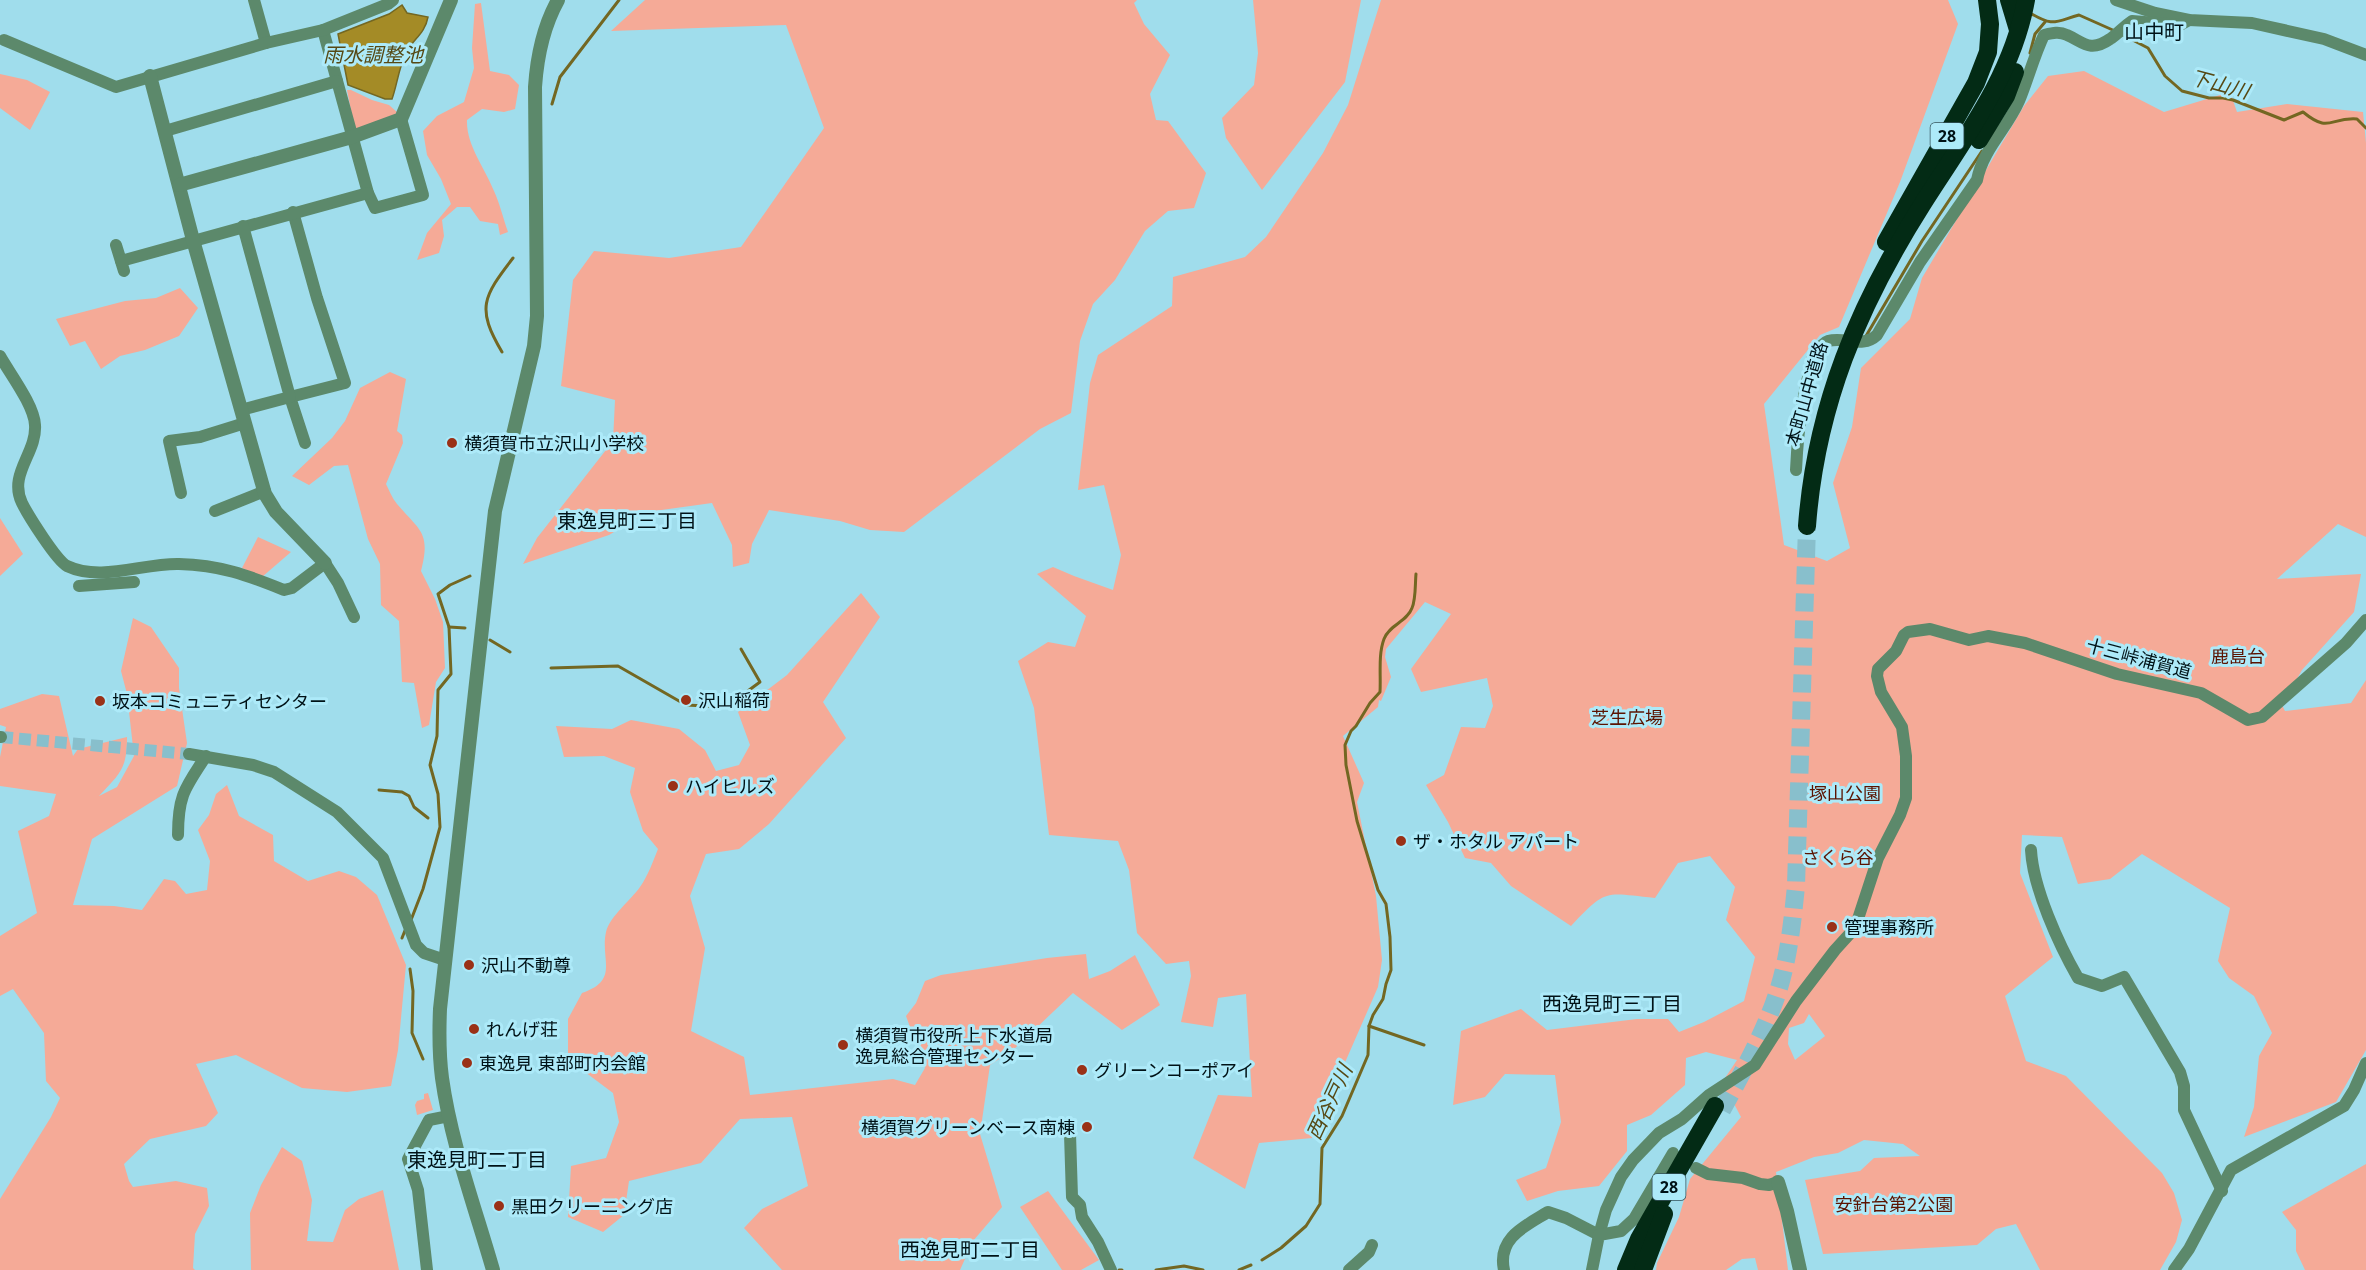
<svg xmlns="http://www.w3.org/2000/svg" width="2366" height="1270" viewBox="0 0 2366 1270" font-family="'Noto Sans','Noto Sans JP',sans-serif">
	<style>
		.green { fill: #f5aa97; fill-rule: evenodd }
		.water { fill: #a48b26; stroke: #736722; stroke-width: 1.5 }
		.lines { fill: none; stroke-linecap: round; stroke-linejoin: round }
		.stream { stroke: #736722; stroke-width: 3 }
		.minor-tunnel { stroke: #88bfcc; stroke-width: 12; stroke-dasharray: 12 6; stroke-linecap: butt }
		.motorway-tunnel { stroke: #88bfcc; stroke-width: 18; stroke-dasharray: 18 9; stroke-linecap: butt }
		.minor { stroke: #5c896b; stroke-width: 12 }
		.tertiary { stroke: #5c896b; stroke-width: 14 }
		.motorway { stroke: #032b15; stroke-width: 18 }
		.poi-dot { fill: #9a3117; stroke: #adeaf9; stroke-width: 2 }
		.labels { text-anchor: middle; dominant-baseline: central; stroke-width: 6; stroke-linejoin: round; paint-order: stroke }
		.shield { fill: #adeaf9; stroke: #34535b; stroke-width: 1.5 }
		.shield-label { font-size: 16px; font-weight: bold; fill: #001217 }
		.street-label { font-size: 18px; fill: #001217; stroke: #adeaf9 }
		.poi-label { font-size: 18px; fill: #001217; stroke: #adeaf9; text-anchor: start }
		.park-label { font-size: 18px; fill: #5b1301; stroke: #adeaf9 }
		.neighbourhood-label { font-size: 20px; fill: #001217; stroke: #adeaf9 }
		.water-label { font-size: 20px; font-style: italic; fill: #564915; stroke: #adeaf9 }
	</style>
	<rect width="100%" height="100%" fill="#a0ddec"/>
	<g class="green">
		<polygon points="645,0 1137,0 1134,3 1144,24 1170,55 1150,94 1156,120 1168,121 1206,173 1194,208 1168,211 1145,231 1115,280 1093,304 1080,341 1071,413 1040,429 904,532 870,530 840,521 769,510 752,544 749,563 733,567 732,545 712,503 647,512 609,535 523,564 537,538 613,441 615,400 561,386 573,280 594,251 669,258 741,247 824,128 786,25 611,31"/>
		<polygon points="1253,0 1361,0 1345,82 1262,190 1226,138 1222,118 1254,85 1258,53"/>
		<path d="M1381,0h567l10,24 -58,158 -61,145 -19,8 -56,69 20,141 43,16 23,-13 -17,-65 19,-56 9,-59 49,-49 12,-41 102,-172 24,-30 36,-5 80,41 66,-20 7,20 50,-8 76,8 3,31v394l-28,-13 -61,55 84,-5 -7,38 -52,58 -20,35 3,6 66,-8 15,-23v370l-30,52 -92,35 10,-30 5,-51 13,-23 -18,-37 -25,-18 -11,-17 12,-53 -88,-54 -32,25 -32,5 -16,-47 -40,-2 -2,38 33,84 -48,39 21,65 40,15 96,97 12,20 8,27 -6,22 -16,28h-120l-24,-46 -20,5 -19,16 -154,9 -18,-74 55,-9 14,-13 46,-2 -17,-12 -39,-4 -26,13 -24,4 -38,15 12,98h-30l-3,-12 -13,1 -16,11h-70l1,-7 22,-46 11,-38 51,-62 -9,-17 -17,-7 22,-33 -31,-8 -20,6 -1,27 -34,30 -24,10v26l-28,35 -41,5 -31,10 -11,-21 30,-12 15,-46 -6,-47 -50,-1 -20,23 -32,8 8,-74 60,-22 26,21 90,-11h31l11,13 25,-10 40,-21 11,-44 -29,-37 9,-33 -25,-31 -32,7 -23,35c-51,-5 -48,-10 -84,28l-60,-40 -20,-23 -26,-5 -17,-36 -22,-37 18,-10 17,-48 24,1 8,-22 -6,-28 -66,14 -10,-23 40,-55 -26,-12 -39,47 -1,8 6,20 -10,24 -2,-1 -1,7 -35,29 21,47 -7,19 19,94 6,64 -4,27 -66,151 -53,5 -14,46 -52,-31 25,-63 34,2 -6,-103 -28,4 -5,29 -32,-5 10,-46 -2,-15 -23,3 -29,-31 -8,-63 -11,-29 -69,-6 -15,-127 -16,-47 30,-19 27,5 11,-31 -49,-42 16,-7 21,9 39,14 8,-35 -17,-70 -26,5 12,-107 8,-28 74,-49 1,-29 72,-20 21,-20 57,-84 25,-48zM1809,1014l16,22 -30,24 -7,-16 1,-16 15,-5z"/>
		<path d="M481,3l9,68 19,4 10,10 -4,24 -11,3 -22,-3 -15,11c-1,25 18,48 27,71 6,13 9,27 14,41l-8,3 -2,-11 -18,-3 -10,-14h-13l-15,13 2,16 -5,17 -22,7 10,-27 24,-29 -10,-25 -14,-24 -4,-24 14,-15 27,-14 10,-34 -2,-20 3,-44z"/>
		<polygon points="0,74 27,80 50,92 30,130 0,108"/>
		<polygon points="347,90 351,90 372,100 389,105 398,113 389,121 355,131"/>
		<polygon points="180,288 198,308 179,336 145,350 120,356 101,369 85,341 70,346 56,319 125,301 156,298"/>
		<path d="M390,372l16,7 -9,52 5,4 1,8 -17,41c3,6 6,14 11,20 23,27 34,28 24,67l14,28 8,23 2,46 -9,14 -7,43 -7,3 -8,-45 -12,-1 -3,-61 -18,-16 -1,-41 -12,-25 -20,-74 -14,1 -25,19 -17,-9 40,-38 13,-17 15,-33z"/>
		<polygon points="0,518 23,554 0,576"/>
		<polygon points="258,537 291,552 262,577 242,568"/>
		<path d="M861,593l19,24 -57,85 23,36 -77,86 -30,25 -33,5 -16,42 15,52 -14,83 53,26 6,38 143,-16 22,6 10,-17 -19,-52 10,-13 9,-22 16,-6 106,-17 39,-4 3,25 21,-8 25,-16 25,50 -38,25 -49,-37 -60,57 -23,15 -10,69 22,73 -29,34 -13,29h-178l-38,-42 18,-19 46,-23 -16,-69 -52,2 -39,44 -72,18 -5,34 -21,17 -35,-15 3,-51 35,-8 13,-36 -6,-29 -36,-27 -9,-10v-37l14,-26c38,-13 18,-33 24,-61 4,-16 25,-32 34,-45 8,-11 13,-26 18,-38l-15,-18 -13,-39 5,-24 -31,-12 -40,1 -8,-31 56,3 19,-9 48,9 26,21 11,21 23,-6 11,-20 -12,-33 49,-37z"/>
		<path d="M133,618l18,9 28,41v20l8,55 -10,43 -85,53 -19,66 41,1 28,4 22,-31 11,2 11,13 21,-4 3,-29 -12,-31 11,-15 7,-21 11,-9 12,31 34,19 1,26 34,20 31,-10 17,6 21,18 29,70 -8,85 -7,36 -44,6 -45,-4 -66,-33 -40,9 22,49 -12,13 -56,13 -26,25 5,17 4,6 43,-6 31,7 2,18 -14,28 -2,34 2,2h-195v-71l51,-82 9,-19 -14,-17 -2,-48 -31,-44 -13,7v-60l37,-23 -19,-82 31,-15 7,-22 -56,-8v-29l6,-30 -6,-2v-16l42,-15 17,2 14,60 5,-7 49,-12c0,33 -7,36 -28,59l18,-9 17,-31 -7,-62 -6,-23z"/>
		<polygon points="428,1093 433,1110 417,1115 415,1105 417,1101 424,1099 424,1094"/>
		<polygon points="282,1147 302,1161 312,1200 307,1241 333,1242 345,1210 359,1199 383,1190 399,1270 251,1270 250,1213 261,1185"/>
		<polygon points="2366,1164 2366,1270 2305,1270 2296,1251 2296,1230 2282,1212"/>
		<polygon points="1048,1191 1099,1260 1081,1270 1062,1270 1020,1207"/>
	</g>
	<path class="water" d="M402,5l5,8 21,4c-3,17 -16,23 -22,36 -7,14 -9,32 -14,46h-7l-37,-14 -10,-51 51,-20z"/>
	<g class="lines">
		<g class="stream">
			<path d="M2030,13c24,14 24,9 49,2l36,16"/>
			<path d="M2121,34l27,14 17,28 17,15 27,7h14l10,2 51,20 19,-8c27,22 26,5 54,7l9,9"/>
			<polyline points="2030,53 2035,34 2045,22"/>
			<polyline points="552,104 560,77 619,0"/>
			<polyline points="1866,336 1922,241 1982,151"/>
			<path d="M502,352c-26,-44 -19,-55 11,-94"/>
			<polyline points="1808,357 1812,350"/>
			<polyline points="449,627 465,628"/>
			<polyline points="490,640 510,652"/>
			<polyline points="551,668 618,666 686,705 726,707 760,682 741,649"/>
			<polyline points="379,790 402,792 409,796 414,807 428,818"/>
			<polyline points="411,920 423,889 440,827 438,794 430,765 437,736 438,690 451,674 449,627 438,594 450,585 470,576"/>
			<polyline points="402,938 406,928"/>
			<polyline points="410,969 413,991 412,1033 423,1059"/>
			<path d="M1369,1026l4,-11 10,-16 3,-15 5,-14 -1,-33 -4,-33 -8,-14 -21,-69 -11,-56 -1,-20 6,-14 5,-5 14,-23 10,-11c1,-17 -2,-37 4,-53 5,-14 23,-17 28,-31 4,-9 3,-24 4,-34"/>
			<polyline points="1262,1260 1281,1248 1306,1226 1320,1204 1322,1148 1342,1116 1368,1055 1369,1026 1424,1045"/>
			<polyline points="1119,1270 1122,1270"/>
			<polyline points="1156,1270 1184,1266 1203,1270"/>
			<polyline points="1239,1270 1251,1265"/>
		</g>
		<polyline class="minor-tunnel" points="1,737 189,754"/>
		<path class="motorway-tunnel" d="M1722,1110c19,-35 38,-69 52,-107 14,-38 18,-77 22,-117l11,-360"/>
		<g class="minor">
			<polyline points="254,0 266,43"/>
			<polyline points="2116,0 2155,13 2189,20 2252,23 2324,39 2366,55"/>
			<polyline points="323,30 368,193 375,208 423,195 401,119"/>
			<polyline points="4,40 116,87 266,43 323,30 388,4 393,0"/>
			<polyline points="165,131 337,81"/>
			<polyline points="293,212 317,298 345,383 290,397 305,443"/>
			<polyline points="116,245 124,271"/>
			<polyline points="121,261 368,193"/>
			<path d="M0,356c10,18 34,49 35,69 2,28 -27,49 -13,78 6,12 34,57 45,63 34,16 76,-3 112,-2 41,1 68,11 105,26l8,-2 33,-25 13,20 16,34"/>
			<polyline points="241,410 290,397 243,226"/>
			<path d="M1796,470c1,-23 8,-122 32,-129 17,-5 34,8 49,-6l43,-73 57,-82c6,-31 30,-51 42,-79 9,-22 15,-45 25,-66 8,-2 15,-4 23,0 16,7 23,18 43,4 8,-5 14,-13 22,-18l48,4 9,-5"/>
			<polyline points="181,493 169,441 200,437 245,423"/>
			<polyline points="215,511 265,491"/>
			<polyline points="79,586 134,582"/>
			<polyline points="0,737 1,737"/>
			<polyline points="189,754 253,765 274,772 337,812 383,858 416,945 424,953 445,960"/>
			<path d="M178,835c0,-40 7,-47 28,-79"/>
			<path d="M2031,850c2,38 28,95 47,128l24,8 22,-9 56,95 4,14v24l38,81"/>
			<polyline points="1070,1134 1072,1197 1080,1205 1082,1217 1098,1242 1111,1270"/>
			<polyline points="1696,1168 1708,1174 1743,1178 1760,1184 1769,1185 1778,1182"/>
			<polyline points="427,1270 418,1190 408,1159 429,1120 449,1116"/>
			<polyline points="1349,1270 1369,1252 1372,1245"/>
			<path d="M1504,1270c-7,-32 21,-44 44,-58l18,6 33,17 7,-25 15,-33 12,-17 26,-27 23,-14 27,-24 46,-30 41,-64 39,-51 20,-22 23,-70 22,-43 6,-17v-42l-4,-29 -21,-35 -4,-16 1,-7 18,-18 8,-16 4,-3 22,-3 39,11 19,-4 37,7 92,31 84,19 47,27 14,-3 84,-74 20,-23"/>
			<polyline points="1592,1270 1599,1235 1621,1231 1634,1219 1673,1153"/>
			<polyline points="2174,1270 2189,1249 2231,1170 2344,1106 2354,1090 2366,1063"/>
		</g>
		<g class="tertiary">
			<polyline points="150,76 193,240 265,494 276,512 325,563"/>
			<polyline points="179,185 352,137 401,119 451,0"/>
			<polyline points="1778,1182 1787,1211 1800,1270"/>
			<path d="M493,1270c-18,-63 -42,-127 -51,-192 -3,-23 -3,-45 -2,-69l55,-498 39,-165 3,-30 -2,-229c2,-30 8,-60 23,-87"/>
		</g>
		<g class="motorway">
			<polyline points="2009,0 2018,30"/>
			<polyline points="1979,140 2006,96 2015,72"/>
			<polyline points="1886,242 1976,83 1988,52 1990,24 1987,0"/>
			<path d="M1807,526c9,-120 51,-220 115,-321 41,-65 90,-127 104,-205"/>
			<polyline points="1626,1270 1639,1239 1715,1106"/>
			<polyline points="1643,1270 1664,1214"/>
		</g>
	</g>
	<g class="poi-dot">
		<circle cx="452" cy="443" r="6"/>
		<circle cx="686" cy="700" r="6"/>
		<circle cx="100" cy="701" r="6"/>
		<circle cx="673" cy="786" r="6"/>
		<circle cx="1401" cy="841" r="6"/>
		<circle cx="1832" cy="927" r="6"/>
		<circle cx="469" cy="965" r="6"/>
		<circle cx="474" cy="1029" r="6"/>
		<circle cx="843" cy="1045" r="6"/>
		<circle cx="467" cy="1063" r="6"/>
		<circle cx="1082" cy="1070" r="6"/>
		<circle cx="1087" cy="1127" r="6"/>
		<circle cx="499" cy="1206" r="6"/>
	</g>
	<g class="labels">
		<g class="shield">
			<rect x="1930.5" y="123" width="33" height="26" rx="4.5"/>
			<rect x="1652.5" y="1174" width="33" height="26" rx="4.5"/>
		</g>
		<g class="shield-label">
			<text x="1947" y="136">28</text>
			<text x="1669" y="1187">28</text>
		</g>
		<g class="street-label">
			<text transform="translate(1806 394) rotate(-74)">本町山中道路</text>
			<text transform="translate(2139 658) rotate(15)">十三峠浦賀道</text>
		</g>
		<g class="poi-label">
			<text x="464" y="443">横須賀市立沢山小学校</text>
			<text x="698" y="700">沢山稲荷</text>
			<text x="112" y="701">坂本コミュニティセンター</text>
			<text x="685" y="786">ハイヒルズ</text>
			<text x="1413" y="841">ザ・ホタル アパート</text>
			<text x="1844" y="927">管理事務所</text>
			<text x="481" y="965">沢山不動尊</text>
			<text x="486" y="1029">れんげ荘</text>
			<text x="855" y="1035">横須賀市役所上下水道局<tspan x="855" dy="21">逸見総合管理センター</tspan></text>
			<text x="479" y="1063">東逸見 東部町内会館</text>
			<text x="1094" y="1070">グリーンコーポアイ</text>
			<text x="1075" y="1127" text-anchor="end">横須賀グリーンベース南棟</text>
			<text x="511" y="1206">黒田クリーニング店</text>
		</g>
		<g class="park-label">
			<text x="2238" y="656">鹿島台</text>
			<text x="1627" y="717">芝生広場</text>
			<text x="1845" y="793">塚山公園</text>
			<text x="1838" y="857">さくら谷</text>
			<text x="1894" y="1204">安針台第2公園</text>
		</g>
		<g class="neighbourhood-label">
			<text x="2154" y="31">山中町</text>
			<text x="627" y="520">東逸見町三丁目</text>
			<text x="1612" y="1003">西逸見町三丁目</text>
			<text x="477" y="1159">東逸見町二丁目</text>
			<text x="970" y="1249">西逸見町二丁目</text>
		</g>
		<g class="water-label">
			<text x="373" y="54">雨水調整池</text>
			<text transform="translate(2220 84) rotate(15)">下山川</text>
			<text transform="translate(1329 1102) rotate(-65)">西谷戸川</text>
		</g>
	</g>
</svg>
